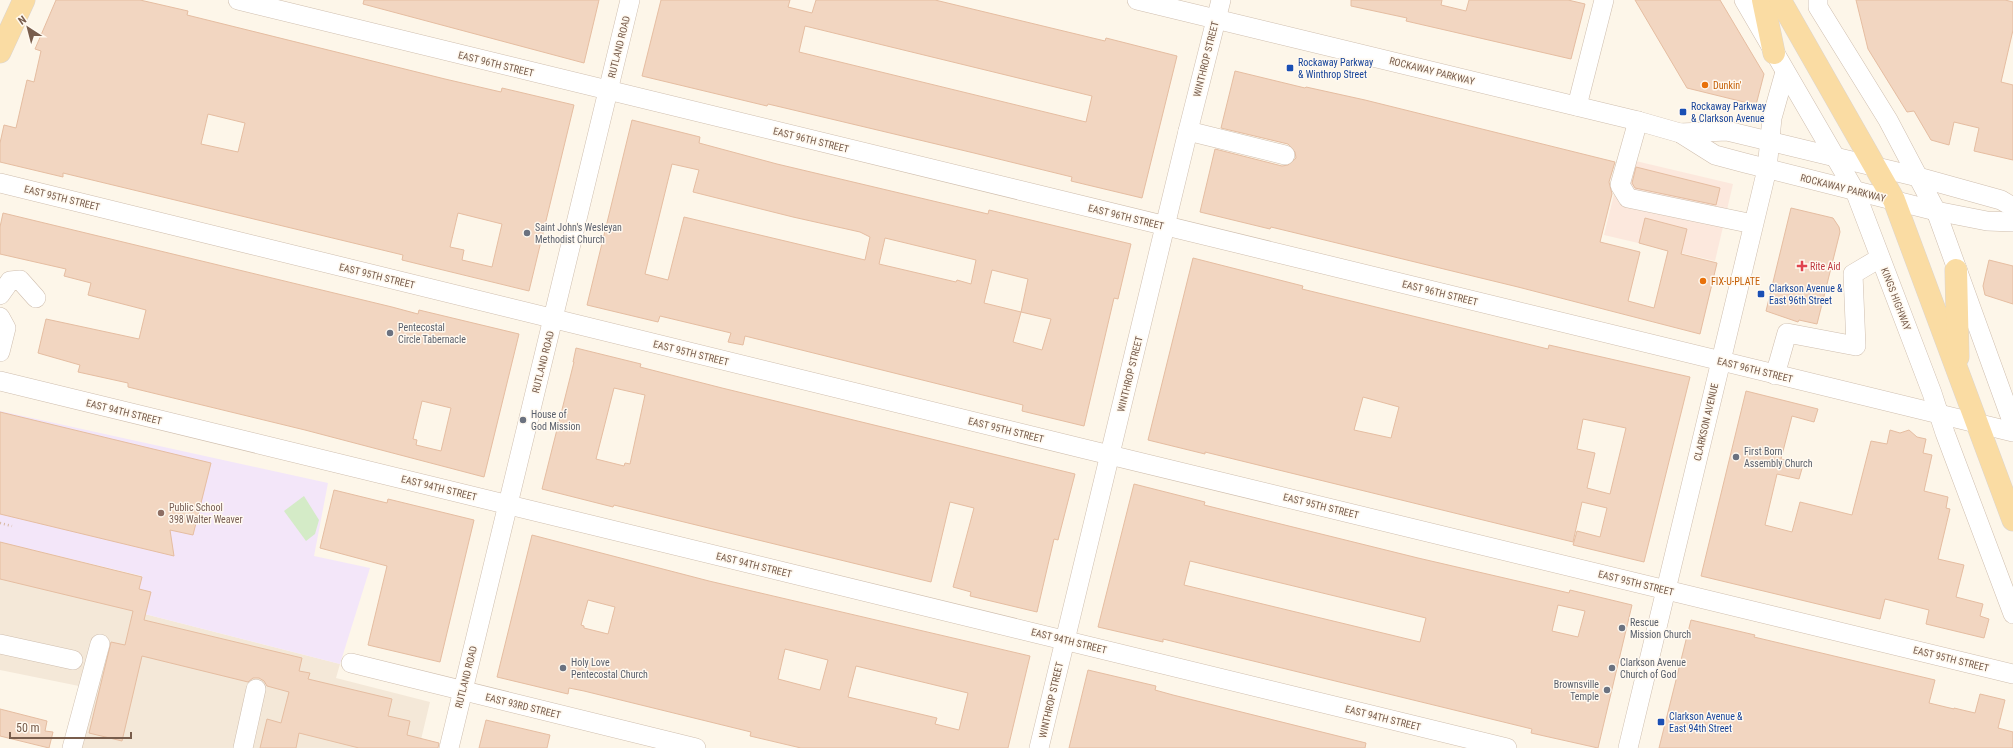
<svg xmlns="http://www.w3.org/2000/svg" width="2013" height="748" viewBox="0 0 2013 748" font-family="'Roboto Condensed',sans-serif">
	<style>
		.residential { fill: #f4e8d8 }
		.commercial { fill: #fce8dd }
		.education { fill: #f3e6f9 }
		.green { fill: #d4ebc7 }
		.building { fill: #f2d6c1; stroke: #e5bda1; fill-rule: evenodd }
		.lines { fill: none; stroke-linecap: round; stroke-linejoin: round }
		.minor-casing { stroke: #cfbeae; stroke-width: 20 }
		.major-casing { stroke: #dcd5d0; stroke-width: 23 }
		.path { stroke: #d8b9a3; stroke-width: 2.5; stroke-dasharray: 1 3; stroke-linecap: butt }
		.minor { stroke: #fff; stroke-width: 19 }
		.major { stroke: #fadca3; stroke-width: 22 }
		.transit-dot { fill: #1a4fb4; stroke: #fff9f0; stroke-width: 1.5 }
		.food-dot { fill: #e8710a; stroke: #fff9f0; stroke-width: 1.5 }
		.worship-dot { fill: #6b7280; stroke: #fff9f0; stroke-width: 1.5 }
		.health-dot { fill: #e0444e; stroke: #fff9f0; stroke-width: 1.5 }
		.education-dot { fill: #8d6e63; stroke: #fff9f0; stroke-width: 1.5 }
		.labels { text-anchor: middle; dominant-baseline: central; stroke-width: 3; stroke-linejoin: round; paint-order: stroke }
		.street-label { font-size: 10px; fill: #785d4c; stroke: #fff9f0 }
		.transit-label { font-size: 10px; fill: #164399; stroke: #fff9f0; text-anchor: start }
		.food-label { font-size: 10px; fill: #c56008; stroke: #fff9f0; text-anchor: start }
		.worship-label { font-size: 10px; fill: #5b616d; stroke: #fff9f0; text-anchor: start }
		.health-label { font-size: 10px; fill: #be3a42; stroke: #fff9f0; text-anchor: start }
		.education-label { font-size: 10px; fill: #785e54; stroke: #fff9f0; text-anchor: start }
	</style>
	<rect width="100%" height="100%" fill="#fdf6e9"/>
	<polygon class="residential" points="0,542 142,577 151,592 149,601 137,612 340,664 336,678 430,702 419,748 63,748 79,686 0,670"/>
	<polygon class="commercial" points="1623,158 1733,184 1715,261 1604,235"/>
	<polygon class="education" points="0,411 328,483 314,556 370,568 340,664 137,612 140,599 149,601 151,592 139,589 142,576 0,542"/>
	<polygon class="green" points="304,496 319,520 315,534 306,541 284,511"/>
	<g class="building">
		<path d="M56,0h84l48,11 -1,4 258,64 56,13 1,-4 72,17 -45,186 -127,-31 1,-5 -315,-76 -25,-6v4l-63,-15v-19l4,-18 12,3 11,-48 7,2 7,-31 -6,-2zM208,114l37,9 -7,29 -37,-8zM458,213l44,11 -10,43 -30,-7 2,-10 -14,-3z"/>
		<polygon points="364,0 599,0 584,63 363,4"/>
		<path d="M661,0h129l-2,7 24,6 4,-13h119l170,41 1,-3 71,18 -35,142 -71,-17 1,-4 -98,-24 -189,-45 -17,-4 -1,2 -125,-30zM805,26l287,70 -6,26 -287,-70z"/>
		<polygon points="1351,0 1442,0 1441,5 1466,11 1469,0 1568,0 1585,4 1571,59 1406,21 1407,18 1351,6"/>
		<polygon points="1635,0 1720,0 1764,74 1756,105 1687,88"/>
		<polygon points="1856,0 2005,0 2013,2 2013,30 2001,82 2013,85 2013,160 1974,151 1979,128 1954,122 1949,145 1931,140 1914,111 1907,112 1868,49"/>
		<polygon points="1235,71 1305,88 1306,87 1365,100 1615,162 1609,182 1612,194 1600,242 1640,252 1628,301 1654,308 1668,251 1639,243 1645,218 1687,229 1681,254 1717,263 1700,334 1518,287 1304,235 1271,227 1270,229 1200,212 1215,149 1282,166 1288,165 1296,158 1295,152 1288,144 1221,128"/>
		<path d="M632,120l68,17 -1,6 78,21 211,50 1,-4 142,34 -13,55 -4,-1 -30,128 -62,-15 1,-6 -278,-69 -2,9 -15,-3 3,-9 -71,-17 -2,6 -71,-17zM672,164l27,6 -6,22 100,25 67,15 10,5 -5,23 -181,-43 -16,63 -23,-6zM885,238l91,22 -5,24 -14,-4 -1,2 -77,-18zM992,270l36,9 -7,33 -37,-9zM1021,312l30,7 -9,31 -29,-8z"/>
		<polygon points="1636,167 1720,188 1716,205 1635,188 1632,183"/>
		<polygon points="1791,208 1833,218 1839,227 1840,232 1817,324 1799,320 1798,322 1766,311"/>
		<path d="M3,213l389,94 26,7 1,-4 100,24 -35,143 -179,-47 -177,-43v-4l-50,-11 2,-7 -42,-12 8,-34 93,20 7,-29 -58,-15 3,-12 -27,-7 2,-7 -66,-15v-27zM422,401l29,7 -10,43 -25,-6 1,-5 -4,-1z"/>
		<path d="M1193,258l110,28 -1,3 246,60 1,-4 141,32 -46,185 -71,-17 4,-14 23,6 7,-29 -25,-6 -9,40 -368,-90v2l-57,-14zM1363,397l36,10 -8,31 -37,-8zM1583,419l43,9 -16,66 -23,-6 8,-35 -18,-4z"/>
		<polygon points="1989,260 2013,266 2013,304 1985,295 1983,286"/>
		<path d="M576,348l65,16 -1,3 82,21 353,86 -17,66 -4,-1 -17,73 -67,-16 1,-4 -18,-5 21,-79 -24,-6 -19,80 -317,-77 -1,2 -71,-18 32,-127h-1zM614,388l31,7 -15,69 -5,-1 -1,3 -28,-7z"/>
		<polygon points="1746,391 1818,409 1814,422 1792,416 1781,459 1803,465 1799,479 1777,474 1765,525 1792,532 1800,502 1852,515 1871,441 1887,444 1890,430 1900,433 1909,430 1917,437 1926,439 1923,453 1932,455 1924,491 1948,497 1946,508 1950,509 1938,559 1964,565 1956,597 1983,604 1980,616 1989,619 1984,638 1926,624 1929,610 1885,599 1880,619 1701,576"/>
		<polygon points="0,412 211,463 193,535 170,530 174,556 0,514"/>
		<path d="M1134,484l71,18 -1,3 214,53 151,35 1,-3 62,15 -34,143 -67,-15 1,-4 -369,-90v3l-65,-15zM1190,561l236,57 -6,24 -236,-57zM1558,605l27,6 -7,26 -26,-6z"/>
		<polygon points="334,490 387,503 388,499 474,520 440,662 368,645 387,566 320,548"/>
		<path d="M532,535l177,46 321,75 -22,92h-207l-51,-12 1,-4 -167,-41 -15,-3 -1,6 -71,-17zM588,600l27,7 -7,27 -24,-6v-2l-3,-1zM785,649l43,11 -8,30 -42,-11zM856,666l112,27 -9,37 -24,-6 2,-6 -89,-21z"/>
		<polygon points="0,542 142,577 139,589 151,592 144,620 302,658 299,671 310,673 308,679 392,699 388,716 410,721 407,735 439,743 438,748 359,748 299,733 296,748 260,748 267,719 281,723 289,692 267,686 264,681 259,678 253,678 248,682 142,656 122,741 89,733 111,642 125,645 133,611 0,579"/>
		<polygon points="1691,620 1755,635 1754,637 1935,680 1929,703 1954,709 1954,708 1975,713 1980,694 2005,700 1998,728 2013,732 2013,748 1659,748"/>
		<polygon points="1088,670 1156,686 1155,690 1173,695 1366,743 1365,748 1069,748"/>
		<polygon points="0,709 47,721 45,731 53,732 49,748 0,736"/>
		<polygon points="486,720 550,735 547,748 479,748"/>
	</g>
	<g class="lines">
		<defs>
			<g id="minor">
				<polyline points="238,0 2013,432"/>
				<polyline points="1137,0 1638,121 1680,133 1715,155 1745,163 1936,211 1987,221 2013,222"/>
				<polyline points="1744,0 1855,191 1932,393 1945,433 2013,614"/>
				<polyline points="1818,0 1818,7 1888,120 1936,211 2013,424"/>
				<polyline points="1577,106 1604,0"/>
				<polyline points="1638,121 1620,185 1628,198 1753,224"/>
				<polyline points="1188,131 1285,155"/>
				<polyline points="1680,133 1727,131 1918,177 2001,200 2013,207"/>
				<polyline points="0,183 1085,449 2013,674"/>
				<polyline points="0,295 10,281 20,280 36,298"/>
				<polyline points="0,317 6,328 0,352"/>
				<polyline points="1775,375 1787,333 1856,346 1853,274 1880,258"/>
				<polyline points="0,381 1507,748"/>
				<polyline points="0,644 73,660"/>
				<polyline points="351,663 696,748"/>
				<polyline points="72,748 100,644"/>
				<polyline points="243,748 256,689"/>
				<polyline points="449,748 630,0"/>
				<polyline points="1039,748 1188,131 1221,0"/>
				<polyline points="1628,748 1762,190 1767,169 1772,118 1785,72"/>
			</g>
			<g id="major">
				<polyline points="1763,0 1774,53"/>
				<polyline points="1780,0 1894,200 2013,520"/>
				<polyline points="0,52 24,0"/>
				<polyline points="1956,270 1958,357"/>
			</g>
		</defs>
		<use href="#minor" class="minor-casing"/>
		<use href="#major" class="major-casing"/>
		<polyline class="path" points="0,523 12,526"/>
		<use href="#minor" class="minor"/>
		<use href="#major" class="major"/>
	</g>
	<g class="transit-dot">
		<rect x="1286" y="64" width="8" height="8" rx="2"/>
		<rect x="1679" y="108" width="8" height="8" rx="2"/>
		<rect x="1757" y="290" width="8" height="8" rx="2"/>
		<rect x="1657" y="718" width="8" height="8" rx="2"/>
	</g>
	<g class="food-dot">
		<circle cx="1705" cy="85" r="4"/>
		<circle cx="1703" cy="281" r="4"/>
	</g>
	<g class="worship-dot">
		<circle cx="527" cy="233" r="4"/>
		<circle cx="390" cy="333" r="4"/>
		<circle cx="523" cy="420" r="4"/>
		<circle cx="1736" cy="457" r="4"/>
		<circle cx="1622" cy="628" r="4"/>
		<circle cx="563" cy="668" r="4"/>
		<circle cx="1612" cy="668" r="4"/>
		<circle cx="1607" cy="690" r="4"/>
	</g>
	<path class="health-dot" d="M1800 260h4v4h4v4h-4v4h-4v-4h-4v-4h4z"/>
	<circle class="education-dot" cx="161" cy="513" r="4"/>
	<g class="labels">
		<g class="street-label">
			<text transform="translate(619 47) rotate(-76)">RUTLAND ROAD</text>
			<text transform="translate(1206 59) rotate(-76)">WINTHROP STREET</text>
			<text transform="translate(496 64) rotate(14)">EAST 96TH STREET</text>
			<text transform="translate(1432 71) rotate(14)">ROCKAWAY PARKWAY</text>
			<text transform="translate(811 140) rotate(14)">EAST 96TH STREET</text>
			<text transform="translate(1843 188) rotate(14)">ROCKAWAY PARKWAY</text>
			<text transform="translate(62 198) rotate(14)">EAST 95TH STREET</text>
			<text transform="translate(1126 217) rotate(14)">EAST 96TH STREET</text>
			<text transform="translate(377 276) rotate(14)">EAST 95TH STREET</text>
			<text transform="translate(1440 293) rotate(14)">EAST 96TH STREET</text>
			<text transform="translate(1896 299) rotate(69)">KINGS HIGHWAY</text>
			<text transform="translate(691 353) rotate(14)">EAST 95TH STREET</text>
			<text transform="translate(543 362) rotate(-76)">RUTLAND ROAD</text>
			<text transform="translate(1755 370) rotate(14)">EAST 96TH STREET</text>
			<text transform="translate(1130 374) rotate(-76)">WINTHROP STREET</text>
			<text transform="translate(124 412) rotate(14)">EAST 94TH STREET</text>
			<text transform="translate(1706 422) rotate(-77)">CLARKSON AVENUE</text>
			<text transform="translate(1006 430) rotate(14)">EAST 95TH STREET</text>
			<text transform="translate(439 488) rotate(14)">EAST 94TH STREET</text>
			<text transform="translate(1321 506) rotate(14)">EAST 95TH STREET</text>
			<text transform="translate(754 565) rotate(14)">EAST 94TH STREET</text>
			<text transform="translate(1636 583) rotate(14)">EAST 95TH STREET</text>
			<text transform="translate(1069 641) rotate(14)">EAST 94TH STREET</text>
			<text transform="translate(1951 659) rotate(14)">EAST 95TH STREET</text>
			<text transform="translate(466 677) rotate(-76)">RUTLAND ROAD</text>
			<text transform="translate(1051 700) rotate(-77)">WINTHROP STREET</text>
			<text transform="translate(523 706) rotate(14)">EAST 93RD STREET</text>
			<text transform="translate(1383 718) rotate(14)">EAST 94TH STREET</text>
		</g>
		<g class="transit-label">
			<text x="1298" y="62">Rockaway Parkway<tspan x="1298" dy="12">&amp; Winthrop Street</tspan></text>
			<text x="1691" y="106">Rockaway Parkway<tspan x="1691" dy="12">&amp; Clarkson Avenue</tspan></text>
			<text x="1769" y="288">Clarkson Avenue &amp;<tspan x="1769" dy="12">East 96th Street</tspan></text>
			<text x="1669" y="716">Clarkson Avenue &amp;<tspan x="1669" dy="12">East 94th Street</tspan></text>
		</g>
		<g class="food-label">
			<text x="1713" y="85">Dunkin'</text>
			<text x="1711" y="281">FIX-U-PLATE</text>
		</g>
		<g class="worship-label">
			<text x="535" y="227">Saint John's Wesleyan<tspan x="535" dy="12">Methodist Church</tspan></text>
			<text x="398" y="327">Pentecostal<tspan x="398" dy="12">Circle Tabernacle</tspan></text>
			<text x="531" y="414">House of<tspan x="531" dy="12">God Mission</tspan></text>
			<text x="1744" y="451">First Born<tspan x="1744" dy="12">Assembly Church</tspan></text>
			<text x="1630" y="622">Rescue<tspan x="1630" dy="12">Mission Church</tspan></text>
			<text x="571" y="662">Holy Love<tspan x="571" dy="12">Pentecostal Church</tspan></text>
			<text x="1620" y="662">Clarkson Avenue<tspan x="1620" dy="12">Church of God</tspan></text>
			<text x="1599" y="684" text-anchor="end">Brownsville<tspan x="1599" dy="12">Temple</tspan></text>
		</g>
		<g class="health-label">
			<text x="1810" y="266">Rite Aid</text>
		</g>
		<g class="education-label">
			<text x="169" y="507">Public School<tspan x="169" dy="12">398 Walter Weaver</tspan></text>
		</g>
	</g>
	<g transform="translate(28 28) rotate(324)" stroke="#fff9f0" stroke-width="3" paint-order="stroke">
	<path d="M0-3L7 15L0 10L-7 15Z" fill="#785d4c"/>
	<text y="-6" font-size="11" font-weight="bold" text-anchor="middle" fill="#785d4c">N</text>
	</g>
	<path d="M10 732v6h121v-6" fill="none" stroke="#785d4c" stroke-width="2"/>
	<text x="16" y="732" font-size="12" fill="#785d4c" stroke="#fff9f0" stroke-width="3" paint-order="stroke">50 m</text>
</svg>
